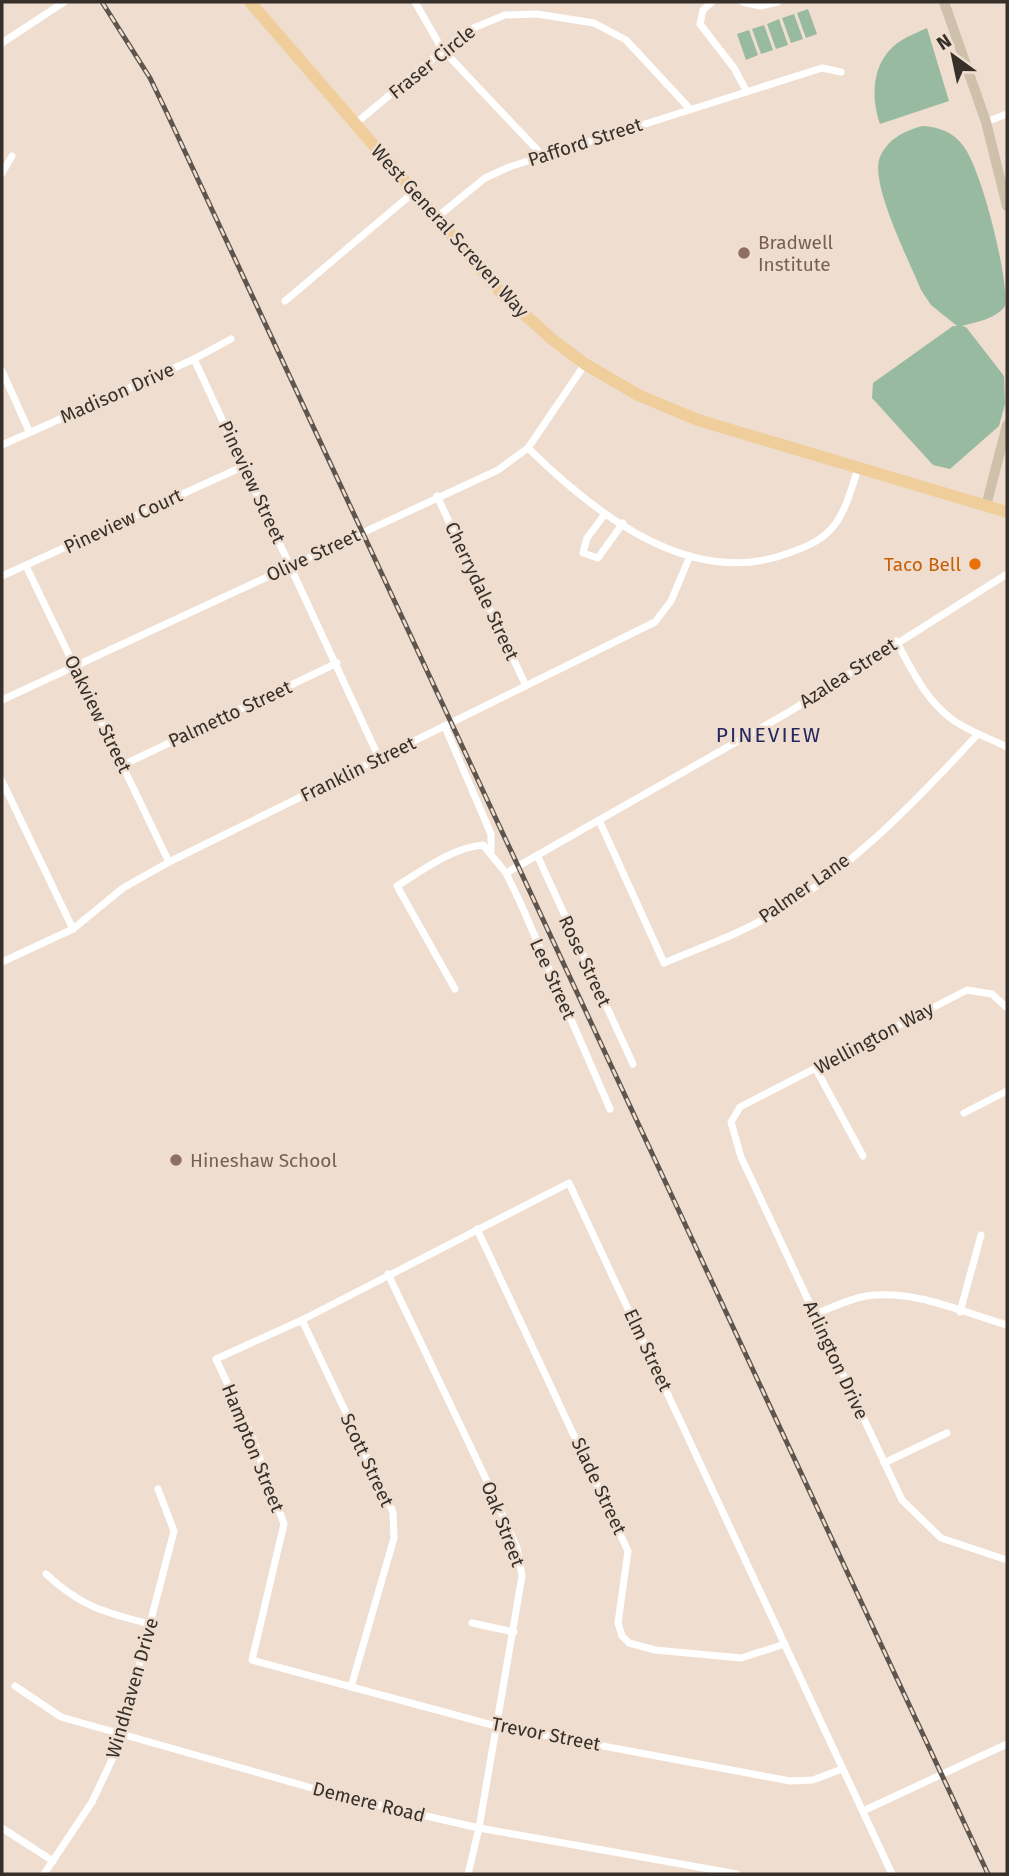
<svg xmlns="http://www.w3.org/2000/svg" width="1009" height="1876" viewBox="0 0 1009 1876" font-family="'Fira Sans',sans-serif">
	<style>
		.green { fill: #98baa0 }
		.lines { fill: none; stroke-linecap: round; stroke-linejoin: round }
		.street { stroke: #fff; stroke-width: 7 }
		.secondary { stroke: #cfc0ac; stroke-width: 10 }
		.primary { stroke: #efce9c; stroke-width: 12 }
		.rail-casing { stroke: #5e554e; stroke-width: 5 }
		.rail { stroke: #efdecf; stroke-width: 2.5; stroke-dasharray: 8; stroke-linecap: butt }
		.education-dot { fill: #8d6e63; stroke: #efdecf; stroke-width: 2.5 }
		.food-dot { fill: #e8710a; stroke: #efdecf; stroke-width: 2.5 }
		.labels { text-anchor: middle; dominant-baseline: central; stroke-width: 5; stroke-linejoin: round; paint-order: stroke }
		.street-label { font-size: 19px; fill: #362f2a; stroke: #efdecf }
		.education-label { font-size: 19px; fill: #785e54; stroke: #efdecf; text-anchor: start }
		.food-label { font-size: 19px; fill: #c56008; stroke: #efdecf; text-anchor: end }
		.neighbourhood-label { font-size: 21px; letter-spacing: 2px; fill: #242760; stroke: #efdecf }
	</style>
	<rect width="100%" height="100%" fill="#efdecf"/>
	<g class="green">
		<polygon points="808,9 817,34 806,38 797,13"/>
		<polygon points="794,14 803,39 791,43 782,18"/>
		<polygon points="779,19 788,45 776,49 767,24"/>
		<polygon points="764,25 773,50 761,54 752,29"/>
		<path d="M927,28l22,73 -69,23c-10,-29 -8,-66 22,-84 8,-5 17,-8 25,-12z"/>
		<polygon points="749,30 758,55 746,60 737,34"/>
		<path d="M922,126c17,1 32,6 42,21 18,24 45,132 41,159 -9,13 -29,16 -43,20l4,1 38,49 1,28 -6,22 -49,43 -17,-4 -61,-67 1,-15 80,-57h4l-26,-21 -10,-15c-11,-28 -52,-107 -41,-133 8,-18 24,-26 42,-31z"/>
	</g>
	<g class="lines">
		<g class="street">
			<polyline points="415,2 442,49 543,156"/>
			<polyline points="712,2 703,10 700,24 734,68 747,92"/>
			<polyline points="743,2 760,6 778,2"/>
			<polyline points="2,43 64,2"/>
			<polyline points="986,122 1007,114"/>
			<polyline points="355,124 466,31 505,15 537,14 594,23 626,40 690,109"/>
			<polyline points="2,173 12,156"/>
			<polyline points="436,218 485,178 509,167 822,68 841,72"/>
			<polyline points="285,301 414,192"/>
			<polyline points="194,359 379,758"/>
			<polyline points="2,371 29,431"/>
			<polyline points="2,445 194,359 231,339"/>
			<path d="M528,448c65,64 161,141 258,106 17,-6 34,-12 46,-26 14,-16 19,-39 26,-59"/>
			<polyline points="437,496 526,686"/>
			<polyline points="605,514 587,538 583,553 598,558 623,523"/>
			<polyline points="26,566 169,862"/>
			<polyline points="2,576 244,466"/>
			<path d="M896,641c16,29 30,60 57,79 17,12 36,18 54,27"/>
			<polyline points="2,700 498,470 528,448 585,364"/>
			<polyline points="445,727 491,834 491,851"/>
			<polyline points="123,765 337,663"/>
			<polyline points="2,781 73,929"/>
			<path d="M599,820l65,143c37,-16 78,-30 113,-51 77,-46 141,-113 201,-178"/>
			<polyline points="538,857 633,1064"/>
			<polyline points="506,873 789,712 1007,574"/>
			<polyline points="2,962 73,929 123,888 169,862 655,622 671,601 690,556"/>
			<path d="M455,989l-58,-103c26,-16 54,-38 86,-41l23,28 14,29 90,207"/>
			<polyline points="1007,1008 992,994 967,990 740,1107 731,1122 741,1157 902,1500 941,1538 1007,1560"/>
			<polyline points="816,1069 863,1156"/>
			<polyline points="964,1113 1007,1091"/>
			<polyline points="477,1229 628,1551 618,1623 622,1636 629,1643 655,1650 741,1658 785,1644"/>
			<polyline points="388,1274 496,1500 517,1548 522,1576 479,1828 468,1874"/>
			<polyline points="960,1312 981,1235"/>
			<path d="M815,1314c17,-6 33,-15 51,-18 48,-7 96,16 141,29"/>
			<polyline points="302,1320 393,1512 394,1538 351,1687"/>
			<polyline points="884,1463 947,1433"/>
			<path d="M46,1574c34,32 59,39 104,50"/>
			<polyline points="472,1623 514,1632"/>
			<polyline points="15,1686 61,1717 347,1798 479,1828 737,1874"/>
			<polyline points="842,1769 813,1780 790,1781 496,1726 252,1660 284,1524 252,1437 216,1359 302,1320 569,1183 892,1874"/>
			<polyline points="863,1811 1007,1744"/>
			<polyline points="2,1828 53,1861"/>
			<polyline points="44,1874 92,1802 118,1747 174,1531 158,1489"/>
		</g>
		<g class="secondary">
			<polyline points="944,2 986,122 1007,206"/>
			<polyline points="986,506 1007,425"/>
		</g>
		<polyline class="primary" points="250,2 505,297 553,340 585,364 638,395 698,420 1007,512"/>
		<defs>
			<polyline id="rail" points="102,2 150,78 166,111 988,1874"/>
		</defs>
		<use href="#rail" class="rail-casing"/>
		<use href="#rail" class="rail"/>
	</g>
	<g class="education-dot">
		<circle cx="744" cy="253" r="7"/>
		<circle cx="176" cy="1160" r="7"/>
	</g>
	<circle class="food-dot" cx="975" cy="564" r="7"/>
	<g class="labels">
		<g class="street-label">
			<text transform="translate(432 62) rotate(-39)">Fraser Circle</text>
			<text transform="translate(585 142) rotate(-18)">Pafford Street</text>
			<text transform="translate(450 231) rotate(48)">West General Screven Way</text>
			<text transform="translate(117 393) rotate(-24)">Madison Drive</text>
			<text transform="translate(252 482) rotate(65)">Pineview Street</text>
			<text transform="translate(123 521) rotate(-25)">Pineview Court</text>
			<text transform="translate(313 555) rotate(-25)">Olive Street</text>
			<text transform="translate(482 591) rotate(65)">Cherrydale Street</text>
			<text transform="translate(848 673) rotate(-33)">Azalea Street</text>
			<text transform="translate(98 714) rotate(64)">Oakview Street</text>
			<text transform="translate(230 714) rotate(-25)">Palmetto Street</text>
			<text transform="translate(358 769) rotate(-26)">Franklin Street</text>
			<text transform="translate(804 888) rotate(-35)">Palmer Lane</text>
			<text transform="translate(585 961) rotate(65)">Rose Street</text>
			<text transform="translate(553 979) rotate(66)">Lee Street</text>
			<text transform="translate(874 1038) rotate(-28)">Wellington Way</text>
			<text transform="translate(648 1350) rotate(65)">Elm Street</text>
			<text transform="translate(836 1360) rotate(65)">Arlington Drive</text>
			<text transform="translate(253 1448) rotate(68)">Hampton Street</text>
			<text transform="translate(367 1460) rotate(65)">Scott Street</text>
			<text transform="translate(599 1486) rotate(65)">Slade Street</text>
			<text transform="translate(503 1524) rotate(69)">Oak Street</text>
			<text transform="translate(132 1688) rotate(-74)">Windhaven Drive</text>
			<text transform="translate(546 1734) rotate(11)">Trevor Street</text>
			<text transform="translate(369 1802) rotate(14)">Demere Road</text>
		</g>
		<g class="education-label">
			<text x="758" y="242">Bradwell<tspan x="758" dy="22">Institute</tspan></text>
			<text x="190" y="1160">Hineshaw School</text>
		</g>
		<g class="food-label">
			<text x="961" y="564">Taco Bell</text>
		</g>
		<g class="neighbourhood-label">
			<text x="769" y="735">PINEVIEW</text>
		</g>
	</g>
	<rect width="1009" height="1876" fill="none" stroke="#362f2a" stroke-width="7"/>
	<g transform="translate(953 56) rotate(327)" stroke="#efdecf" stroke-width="5" paint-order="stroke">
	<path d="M0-5L12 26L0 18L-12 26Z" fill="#362f2a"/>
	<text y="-10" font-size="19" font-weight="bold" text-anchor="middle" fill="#362f2a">N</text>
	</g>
</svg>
